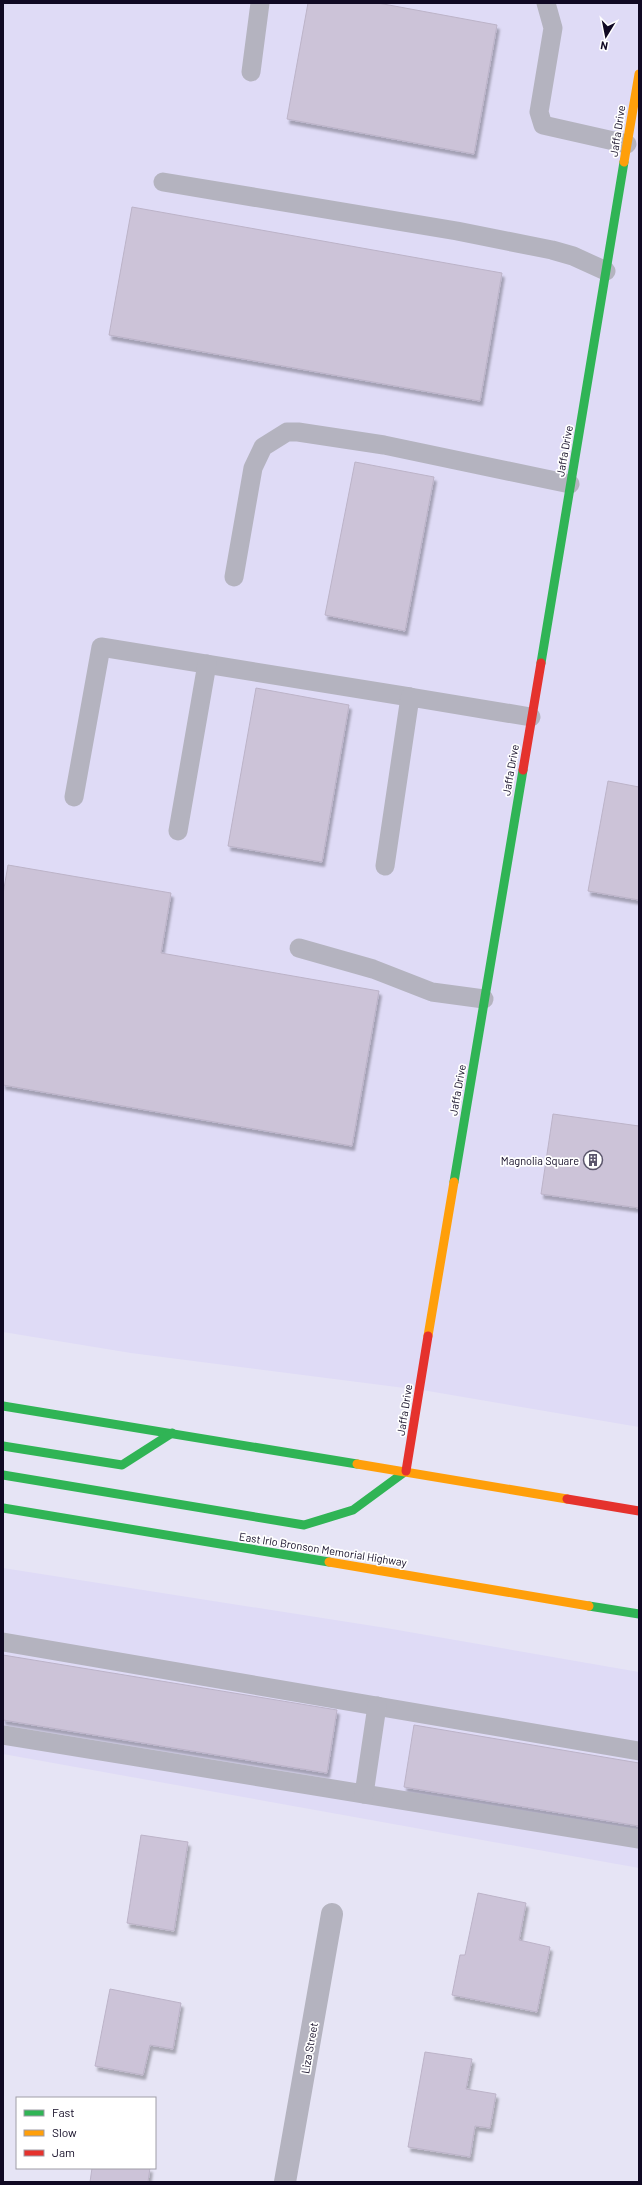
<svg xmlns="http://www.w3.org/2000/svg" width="642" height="2185" viewBox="0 0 642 2185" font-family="Barlow,sans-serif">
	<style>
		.built { fill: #dfdbf6 }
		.building { fill: #ccc3d8; stroke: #bcb3c8; filter: url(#shadow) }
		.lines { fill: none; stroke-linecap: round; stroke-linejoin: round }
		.lane { stroke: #b4b3bf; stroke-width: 19 }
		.street { stroke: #b4b3bf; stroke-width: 22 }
		.fast { stroke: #30b455; stroke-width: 9 }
		.slow { stroke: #ff9f0a; stroke-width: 9 }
		.jam { stroke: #e5322d; stroke-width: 9 }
		.labels { text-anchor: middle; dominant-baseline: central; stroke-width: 3.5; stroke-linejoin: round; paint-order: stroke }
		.street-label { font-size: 11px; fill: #100923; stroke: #fff }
		.poi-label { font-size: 11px; fill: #100923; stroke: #fff; text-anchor: end }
	</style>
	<defs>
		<filter id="shadow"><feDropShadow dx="2.5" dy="4.5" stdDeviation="1" flood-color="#0004"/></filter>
	</defs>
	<rect width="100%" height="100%" fill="#e6e4f5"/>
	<g class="built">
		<polygon points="3,3 639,3 639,1427 428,1391 131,1353 3,1332"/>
		<polygon points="3,1568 386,1628 639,1672 639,1868 3,1754"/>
	</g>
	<g class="building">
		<polygon points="308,3 378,3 497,25 474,154 287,119"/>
		<polygon points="132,207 502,273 480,401 109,335"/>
		<polygon points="355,462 434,477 405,631 325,615"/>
		<polygon points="256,688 349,705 322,862 228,846"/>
		<polygon points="608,781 639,787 639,900 588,891"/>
		<polygon points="8,865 171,893 161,953 379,991 352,1146 3,1085 3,894"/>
		<polygon points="553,1114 639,1126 639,1208 541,1194"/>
		<polygon points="3,1655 337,1710 327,1773 3,1720"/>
		<polygon points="414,1725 639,1763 639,1826 404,1787"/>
		<polygon points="141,1835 188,1842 174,1931 127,1923"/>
		<polygon points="478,1893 526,1903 519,1940 550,1947 537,2012 452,1995 460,1955 465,1955"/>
		<polygon points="110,1989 181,2003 173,2049 150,2045 143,2075 95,2066"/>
		<polygon points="425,2052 472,2059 466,2089 496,2094 490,2128 475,2126 470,2157 408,2147"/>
		<polygon points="92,2168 150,2168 148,2182 90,2182"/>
	</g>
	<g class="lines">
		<g class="lane">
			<polyline points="546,3 553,28 539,112 543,125 627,144"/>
			<polyline points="251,72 260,3"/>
			<polyline points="163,182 457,231 552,250 573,256 606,271"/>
			<polyline points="234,577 253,468 263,447 287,432 298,432 384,445 570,484"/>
			<polyline points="74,797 101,647 410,697"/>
			<polyline points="178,831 207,664"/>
			<polyline points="385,866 410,697 531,717"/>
			<polyline points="299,948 373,969 432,992 484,999"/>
			<polyline points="3,1642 639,1751"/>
			<polyline points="3,1735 639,1839"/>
			<polyline points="364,1794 377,1706"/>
		</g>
		<polyline class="street" points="285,2182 332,1914"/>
		<g class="fast">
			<polyline points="541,663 624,162"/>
			<polyline points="454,1182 523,770"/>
			<polyline points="3,1406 357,1464"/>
			<polyline points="3,1446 122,1465 172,1433"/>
			<polyline points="3,1475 304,1525 353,1510 406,1471"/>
			<polyline points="3,1508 329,1562"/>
			<polyline points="589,1606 639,1614"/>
		</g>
		<g class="slow">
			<polyline points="624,162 639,74"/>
			<polyline points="428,1336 454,1182"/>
			<polyline points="357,1464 567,1499"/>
			<polyline points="329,1562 589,1606"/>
		</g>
		<g class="jam">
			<polyline points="523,770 541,663"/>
			<polyline points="406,1471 428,1336"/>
			<polyline points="567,1499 639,1511"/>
		</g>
	</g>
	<defs>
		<symbol id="building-ring" viewBox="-11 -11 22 22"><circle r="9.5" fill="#fff" stroke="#5b566c" stroke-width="1.5"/><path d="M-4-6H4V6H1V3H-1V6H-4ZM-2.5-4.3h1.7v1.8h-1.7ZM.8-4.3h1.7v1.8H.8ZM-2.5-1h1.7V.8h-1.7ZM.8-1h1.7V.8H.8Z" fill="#5b566c"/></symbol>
	</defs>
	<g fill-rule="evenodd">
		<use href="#building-ring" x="582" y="1149" width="22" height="22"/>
	</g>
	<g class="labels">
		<g class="street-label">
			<text transform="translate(617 131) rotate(-81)">Jaffa Drive</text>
			<text transform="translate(564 451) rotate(-80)">Jaffa Drive</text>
			<text transform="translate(510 770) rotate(-80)">Jaffa Drive</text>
			<text transform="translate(457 1090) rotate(-80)">Jaffa Drive</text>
			<text transform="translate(404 1410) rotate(-81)">Jaffa Drive</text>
			<text transform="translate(323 1549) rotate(9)">East Irlo Bronson Memorial Highway</text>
			<text transform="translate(309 2048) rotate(-80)">Liza Street</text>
		</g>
		<g class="poi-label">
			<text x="579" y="1160">Magnolia Square</text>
		</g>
	</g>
	<rect width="642" height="2185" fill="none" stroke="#100923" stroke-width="8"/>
	<rect x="16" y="2097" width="140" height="72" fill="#ffffff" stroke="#9f9da7"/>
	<rect x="24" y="2110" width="20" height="6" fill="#30b455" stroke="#9f9da7"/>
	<text x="52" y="2117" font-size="12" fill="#100923">Fast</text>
	<rect x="24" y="2130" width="20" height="6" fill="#ff9f0a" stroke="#9f9da7"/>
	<text x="52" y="2137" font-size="12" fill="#100923">Slow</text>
	<rect x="24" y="2150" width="20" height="6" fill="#e5322d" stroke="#9f9da7"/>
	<text x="52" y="2157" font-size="12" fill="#100923">Jam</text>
	<g transform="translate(606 36) rotate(190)" stroke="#ffffff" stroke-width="3" paint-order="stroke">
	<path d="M0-3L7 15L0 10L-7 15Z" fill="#100923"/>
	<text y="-6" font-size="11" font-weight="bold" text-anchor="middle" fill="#100923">N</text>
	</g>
</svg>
